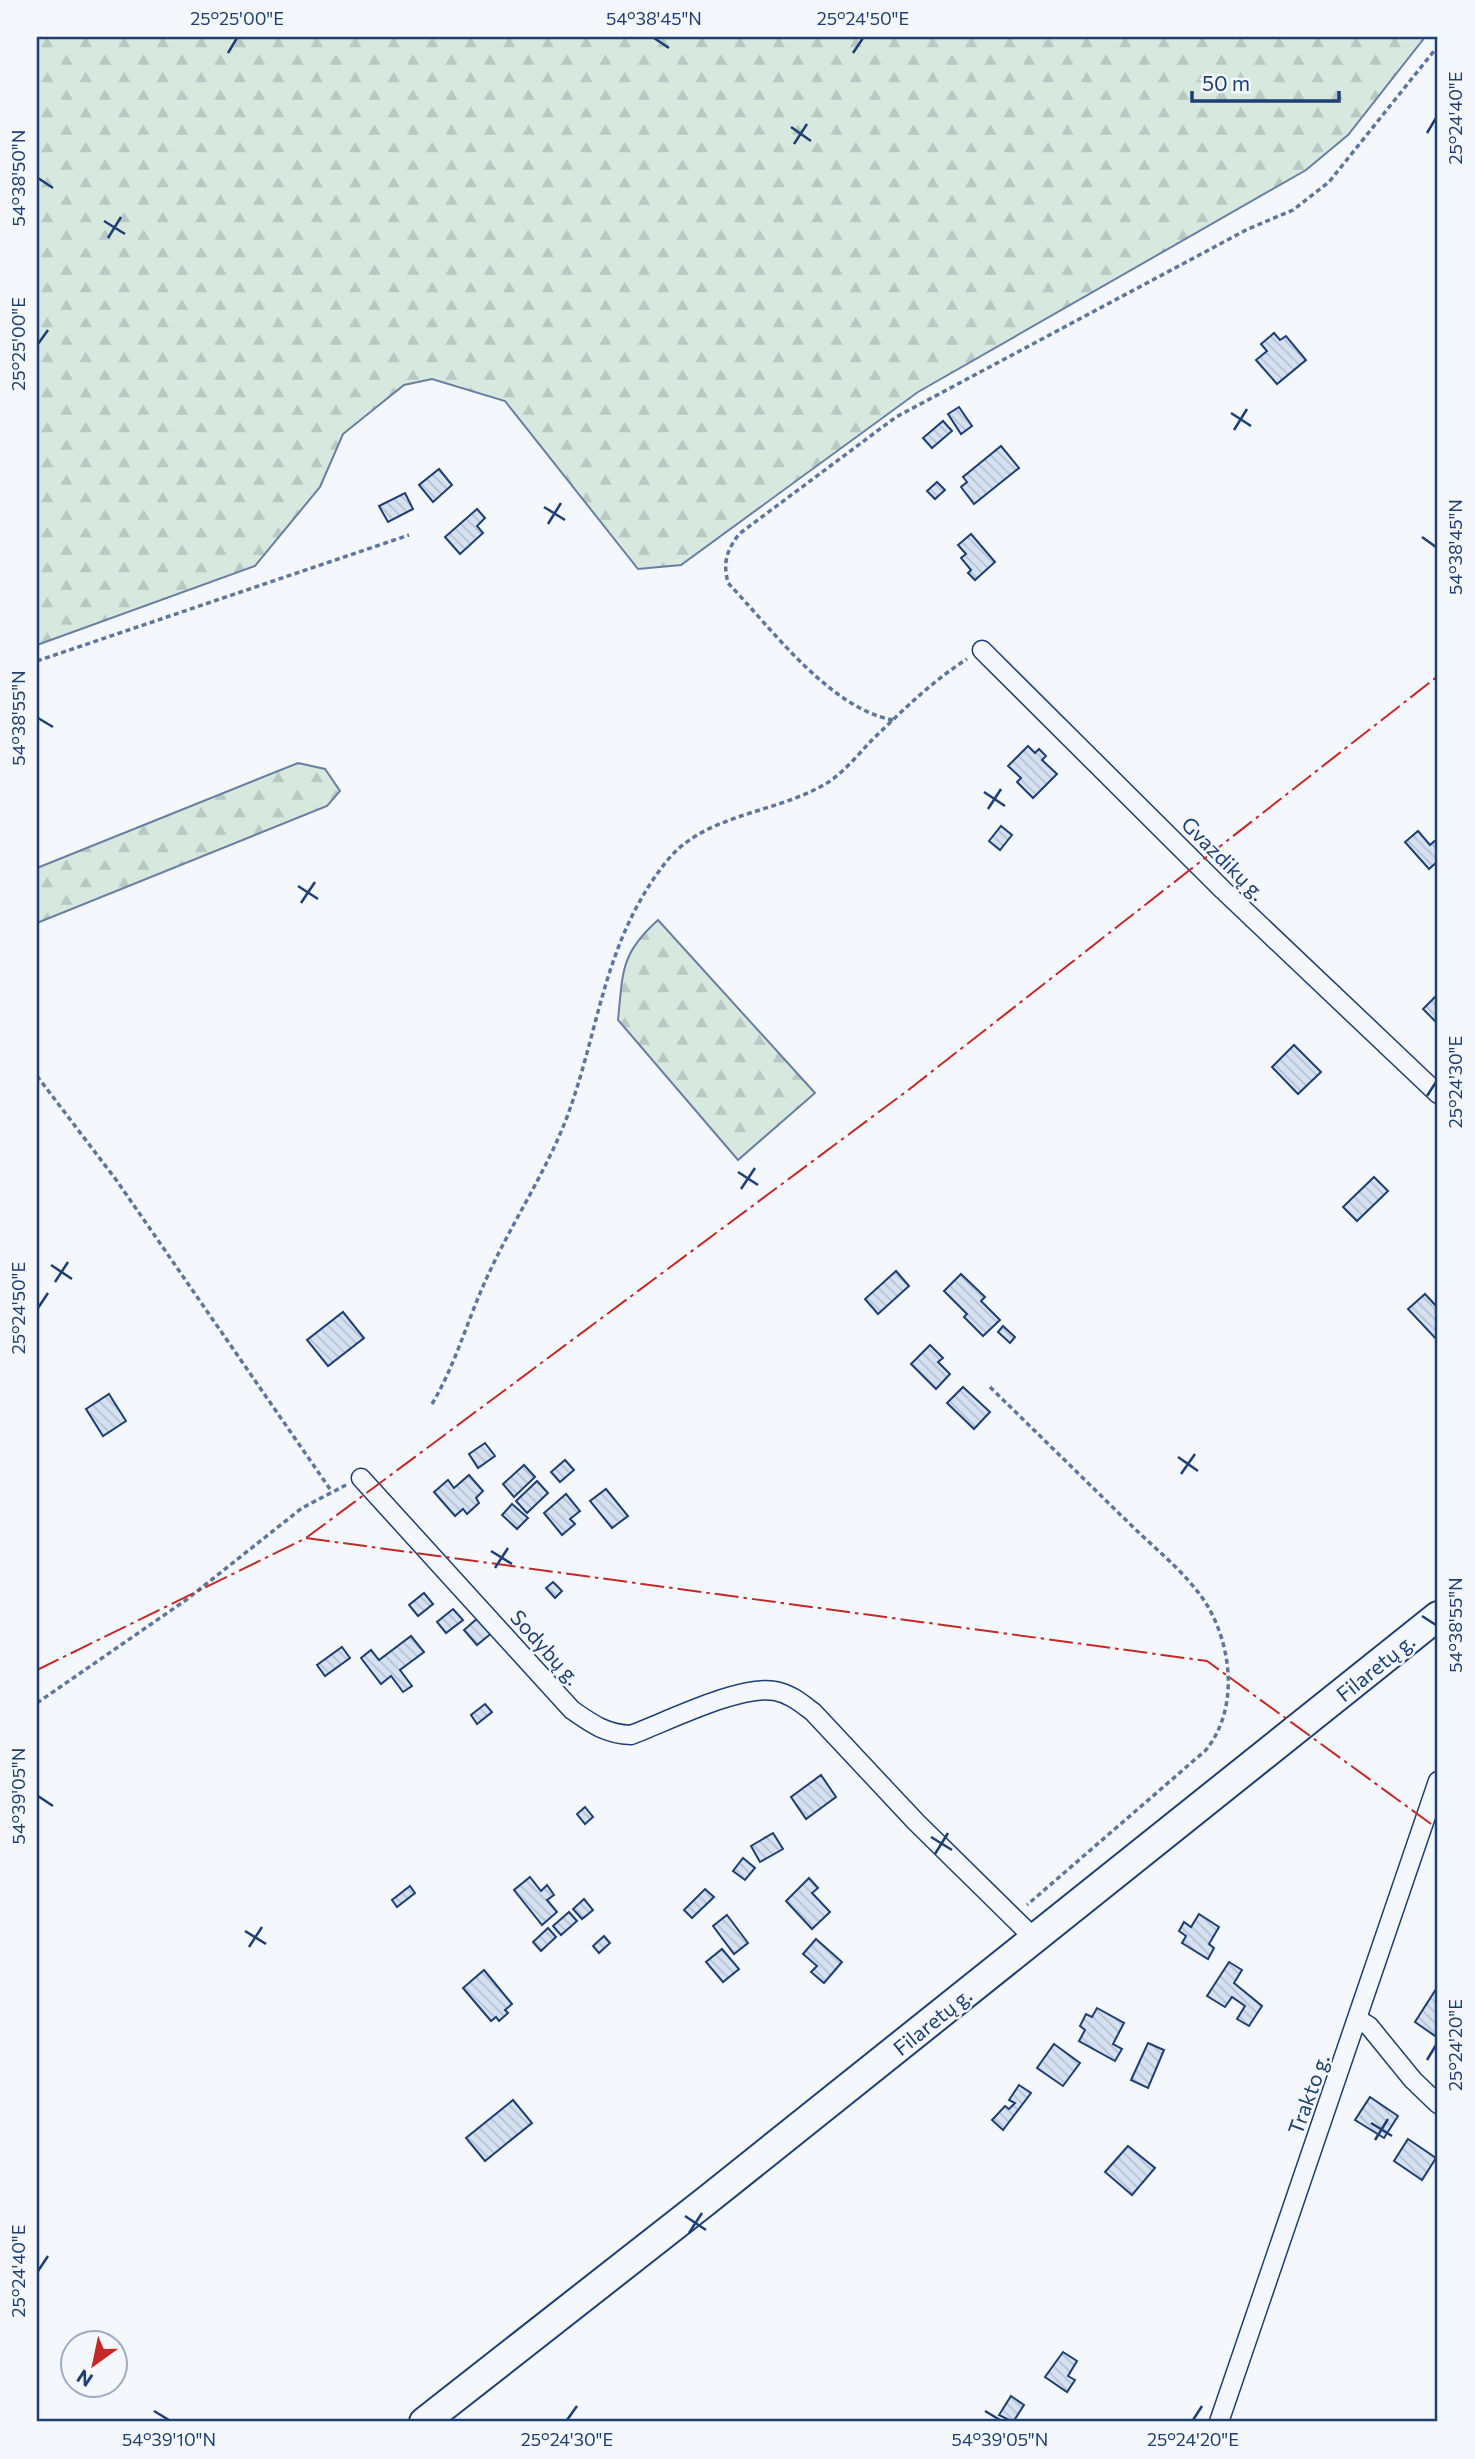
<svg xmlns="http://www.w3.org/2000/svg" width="1475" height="2459" viewBox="0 0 1475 2459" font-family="Commissioner,sans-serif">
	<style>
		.forest { fill: url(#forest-firs); stroke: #687fa3; stroke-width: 2 }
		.building { fill: url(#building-back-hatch); stroke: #1d3f73; stroke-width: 2 }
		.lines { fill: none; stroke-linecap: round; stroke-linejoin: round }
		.minor-casing { stroke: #1d3f73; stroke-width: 21 }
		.primary-casing { stroke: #1d3f73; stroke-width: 32 }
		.path { stroke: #5e769c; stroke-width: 3.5; stroke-dasharray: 5 3.5; stroke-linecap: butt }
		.minor { stroke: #f4f7fb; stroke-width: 18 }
		.primary { stroke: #f4f7fb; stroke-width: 28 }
		.power { stroke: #c62828; stroke-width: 2; stroke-dasharray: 24 5 3.5 5; stroke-linecap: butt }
		.ticks { fill: none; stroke: #1d3f73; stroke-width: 2.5 }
		.labels { text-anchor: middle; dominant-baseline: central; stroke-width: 5; stroke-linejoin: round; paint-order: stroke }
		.street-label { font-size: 21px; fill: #1d3f73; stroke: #f4f7fb }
		.neatline { fill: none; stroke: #1d3f73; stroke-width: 2.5 }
		.ticks-label { font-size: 18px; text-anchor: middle; fill: #1d3f73 }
	</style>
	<defs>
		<pattern id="forest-firs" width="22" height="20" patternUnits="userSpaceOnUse" patternTransform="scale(1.75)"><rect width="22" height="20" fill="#d7e8df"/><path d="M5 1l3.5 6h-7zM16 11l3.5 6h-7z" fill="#b8c8c3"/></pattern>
		<pattern id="building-back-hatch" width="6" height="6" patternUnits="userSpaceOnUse" patternTransform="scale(1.75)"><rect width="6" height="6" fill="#d5e0f0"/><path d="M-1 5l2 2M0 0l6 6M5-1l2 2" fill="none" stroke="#b6c1d1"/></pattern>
	</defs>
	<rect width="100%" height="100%" fill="#f4f7fb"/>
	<g class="forest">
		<polygon points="37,37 1425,37 1348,135 1306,170 918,392 681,565 638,569 505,401 432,379 404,385 343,434 320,487 255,566 37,645"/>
		<polygon points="298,763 325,769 340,791 327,806 37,923 37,868"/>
		<path d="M658,920l157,173 -77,67 -120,-140c5,-48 2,-66 40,-100z"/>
	</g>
	<g class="building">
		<polygon points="1274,333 1280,340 1286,336 1306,360 1277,384 1256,360 1267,351 1261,344"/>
		<polygon points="959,407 972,426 961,434 948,414"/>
		<polygon points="943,421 952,431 932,448 923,438"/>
		<polygon points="1001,446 1019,468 974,504 961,487 967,482 963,477"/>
		<polygon points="439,469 452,485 433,502 419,485"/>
		<polygon points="937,482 945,490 935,499 927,491"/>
		<polygon points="405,493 413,509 388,522 379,506"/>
		<polygon points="477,509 485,518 477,526 483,533 460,554 445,537"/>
		<polygon points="971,534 995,562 975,580 968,573 971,570 961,558 966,554 958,545"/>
		<polygon points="1028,746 1035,753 1039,749 1046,756 1042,760 1057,774 1033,798 1017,782 1021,778 1008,766"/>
		<polygon points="1001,826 1012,835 1000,850 989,841"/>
		<polygon points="1418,831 1430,845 1438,838 1438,861 1429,869 1405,842"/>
		<polygon points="1438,994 1438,1024 1423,1009"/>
		<polygon points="1294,1045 1321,1072 1298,1094 1272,1067"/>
		<polygon points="1374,1177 1388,1191 1357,1221 1343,1207"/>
		<polygon points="896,1271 909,1286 878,1314 865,1299"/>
		<polygon points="961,1274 985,1297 981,1301 1000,1320 983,1336 964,1317 967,1314 944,1291"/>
		<polygon points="1425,1294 1438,1308 1438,1341 1408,1309"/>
		<polygon points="343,1312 364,1338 328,1366 307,1340"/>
		<polygon points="1003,1326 1015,1337 1010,1343 998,1332"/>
		<polygon points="930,1345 943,1358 938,1362 950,1374 936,1389 911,1364"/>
		<polygon points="963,1387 990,1412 974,1429 947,1403"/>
		<polygon points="109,1394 126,1421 103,1436 86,1409"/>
		<polygon points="485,1443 495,1456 478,1468 469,1454"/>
		<polygon points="565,1460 574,1470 560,1482 551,1472"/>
		<polygon points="524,1465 535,1477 514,1497 503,1484"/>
		<polygon points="469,1475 483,1491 476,1498 479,1503 467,1514 463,1509 455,1516 434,1492 448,1480 454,1488"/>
		<polygon points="537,1481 548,1493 527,1513 516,1501"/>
		<polygon points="606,1489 628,1516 612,1528 590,1501"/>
		<polygon points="566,1494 580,1511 570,1519 575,1524 562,1535 544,1513"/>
		<polygon points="512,1504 528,1518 517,1529 502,1515"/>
		<polygon points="553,1582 562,1591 555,1598 546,1588"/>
		<polygon points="424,1593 433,1604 418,1616 409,1605"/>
		<polygon points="453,1609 463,1620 446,1633 437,1622"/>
		<polygon points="479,1617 493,1632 477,1645 464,1630"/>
		<polygon points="411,1636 424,1652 400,1670 412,1686 403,1692 391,1676 381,1684 361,1658 371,1650 379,1660"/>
		<polygon points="342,1647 350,1658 325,1676 317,1665"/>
		<polygon points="485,1704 492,1712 477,1724 471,1715"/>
		<polygon points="821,1775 836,1797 806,1819 791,1797"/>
		<polygon points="585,1807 593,1817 585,1824 577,1814"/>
		<polygon points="773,1833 783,1849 760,1862 751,1846"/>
		<polygon points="743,1858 755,1868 745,1880 733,1871"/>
		<polygon points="530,1877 541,1891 547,1885 554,1895 547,1900 557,1912 542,1925 514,1890"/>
		<polygon points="809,1878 818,1888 812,1893 830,1912 812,1929 786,1901"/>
		<polygon points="410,1886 415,1893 397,1907 392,1900"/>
		<polygon points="705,1889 714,1897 692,1918 684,1910"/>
		<polygon points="584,1899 593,1910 582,1919 573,1909"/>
		<polygon points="569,1912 577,1921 561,1935 553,1926"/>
		<polygon points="1199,1914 1219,1927 1209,1944 1214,1948 1208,1959 1182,1943 1186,1936 1179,1931 1184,1922 1191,1927"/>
		<polygon points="727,1915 748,1943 734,1954 713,1926"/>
		<polygon points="548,1928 556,1937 541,1951 533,1942"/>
		<polygon points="604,1936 610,1943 599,1953 593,1946"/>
		<polygon points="816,1939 842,1962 824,1983 811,1972 817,1966 803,1954"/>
		<polygon points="722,1949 739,1969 723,1982 706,1962"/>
		<polygon points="1229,1962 1242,1970 1234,1983 1262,2006 1249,2026 1237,2019 1245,2006 1232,1997 1225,2007 1207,1996"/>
		<polygon points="484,1970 512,2004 505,2010 508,2013 499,2021 496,2017 491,2021 463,1988"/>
		<polygon points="1438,1986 1438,2038 1415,2022"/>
		<polygon points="1097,2008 1124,2023 1113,2044 1122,2049 1115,2061 1079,2041 1085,2030 1080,2026 1086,2014 1092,2017"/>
		<polygon points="1148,2043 1164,2050 1148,2088 1131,2080"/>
		<polygon points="1054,2044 1080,2063 1063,2086 1037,2068"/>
		<polygon points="1019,2085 1031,2093 1003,2130 992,2120 1005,2106 1009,2109 1015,2103 1009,2100"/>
		<polygon points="1370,2097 1398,2116 1384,2138 1355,2120"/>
		<polygon points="513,2100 532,2123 485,2161 466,2138"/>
		<polygon points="1408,2139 1436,2158 1422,2180 1394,2161"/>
		<polygon points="1128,2146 1155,2168 1132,2195 1105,2172"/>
		<polygon points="1063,2352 1077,2361 1068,2376 1075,2380 1067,2392 1045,2377"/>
		<polygon points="1011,2396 1024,2405 1013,2422 999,2415"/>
	</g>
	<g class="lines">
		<defs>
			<g id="minor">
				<polyline points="982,650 1223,890 1438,1094"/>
				<path d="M361,1478l211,232c20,14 34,24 59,25 35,-13 110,-51 144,-44 16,3 26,12 38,21l103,110 119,117"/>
				<polyline points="1359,2020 1369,2026 1413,2080 1438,2104"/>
				<polyline points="1219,2422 1438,1781"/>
			</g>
			<polyline id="primary" points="424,2422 706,2201 1438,1616"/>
		</defs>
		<use href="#minor" class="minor-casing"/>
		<use href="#primary" class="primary-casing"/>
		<g class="path">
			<polyline points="37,661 409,535"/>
			<path d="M893,720c-64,-12 -121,-91 -165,-137 -5,-21 -2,-31 11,-49l157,-117 352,-188 45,-19 36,-28 109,-136"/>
			<polyline points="37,1076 117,1181 332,1492"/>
			<path d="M990,1387c48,47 96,94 144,141 25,24 55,48 73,77 26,44 31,105 -1,145l-179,155"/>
			<path d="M432,1404c25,-42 36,-87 57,-131 24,-52 57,-101 78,-156 33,-89 36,-175 99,-255 37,-47 104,-48 154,-75 20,-10 36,-30 51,-46 31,-30 60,-59 96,-82"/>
			<polyline points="37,1703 186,1600 302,1508 346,1485"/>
		</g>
		<use href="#minor" class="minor"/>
		<use href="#primary" class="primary"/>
		<g class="power">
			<polyline points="306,1538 1207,1661 1438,1829"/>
			<polyline points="37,1670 306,1538 907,1091 1438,676"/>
		</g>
	</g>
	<path class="ticks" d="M654,38l15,10M228,53l9,-15M853,53l10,-15M791,127l20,14M1427,133l9,-15M794,144l13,-20M38,178l15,10M104,221l21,13M108,238l13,-21M38,344l10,-14M1231,413l20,13M1234,430l13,-21M544,507l21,13M548,524l13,-21M1422,537l14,10M38,718l15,9M984,792l21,14M988,809l13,-20M298,886l20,13M301,903l14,-21M1427,1096l9,-14M738,1172l20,13M741,1189l14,-21M51,1265l21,14M55,1282l13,-20M38,1308l10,-15M1178,1457l20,14M1181,1474l14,-20M491,1551l21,13M495,1568l13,-20M1422,1616l14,9M38,1796l15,10M931,1837l21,13M935,1854l13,-21M245,1931l21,13M249,1947l13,-20M1427,2060l9,-15M1371,2123l21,13M1375,2140l13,-21M685,2216l21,14M689,2233l13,-20M38,2271l10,-15M154,2411l15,9M985,2411l15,9M567,2420l10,-14M1193,2420l9,-14"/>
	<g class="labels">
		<g class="street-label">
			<text transform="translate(1224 858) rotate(45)">Gvazdikų g.</text>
			<text transform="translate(546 1647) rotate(48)">Sodybų g.</text>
			<text transform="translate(1375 1667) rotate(-39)">Filaretų g.</text>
			<text transform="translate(932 2021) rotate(-39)">Filaretų g.</text>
			<text transform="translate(1308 2094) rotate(-70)">Trakto g.</text>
		</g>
	</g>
	<rect width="1475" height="2459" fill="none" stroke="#f4f7fb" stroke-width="77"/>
	<g transform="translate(94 2364) rotate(213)"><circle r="33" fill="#f4f7fb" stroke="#9eadc5" stroke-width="2"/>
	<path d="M0-5L12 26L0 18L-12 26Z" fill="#c62828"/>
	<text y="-10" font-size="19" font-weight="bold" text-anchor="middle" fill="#1d3f73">N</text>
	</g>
	<path d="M1192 91v10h147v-10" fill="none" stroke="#1d3f73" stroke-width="3.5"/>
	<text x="1202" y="91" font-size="21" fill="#1d3f73" stroke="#f4f7fb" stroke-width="5" paint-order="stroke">50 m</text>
	<rect x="38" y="38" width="1398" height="2382" class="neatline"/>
	<g class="ticks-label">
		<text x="237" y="25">25°25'00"E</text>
		<text x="654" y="25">54°38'45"N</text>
		<text x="863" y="25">25°24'50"E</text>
		<text transform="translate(1456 118) rotate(-90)" y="6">25°24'40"E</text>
		<text transform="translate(19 178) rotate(-90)" y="6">54°38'50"N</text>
		<text transform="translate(19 344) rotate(-90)" y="6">25°25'00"E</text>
		<text transform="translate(1456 547) rotate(-90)" y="6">54°38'45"N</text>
		<text transform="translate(19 718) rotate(-90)" y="6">54°38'55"N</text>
		<text transform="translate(1456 1082) rotate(-90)" y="6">25°24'30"E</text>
		<text transform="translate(19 1308) rotate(-90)" y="6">25°24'50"E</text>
		<text transform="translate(1456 1625) rotate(-90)" y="6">54°38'55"N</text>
		<text transform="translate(19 1796) rotate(-90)" y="6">54°39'05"N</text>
		<text transform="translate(1456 2045) rotate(-90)" y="6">25°24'20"E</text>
		<text transform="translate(19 2271) rotate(-90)" y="6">25°24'40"E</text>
		<text x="169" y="2446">54°39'10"N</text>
		<text x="567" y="2446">25°24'30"E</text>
		<text x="1000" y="2446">54°39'05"N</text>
		<text x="1193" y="2446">25°24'20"E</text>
	</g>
</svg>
